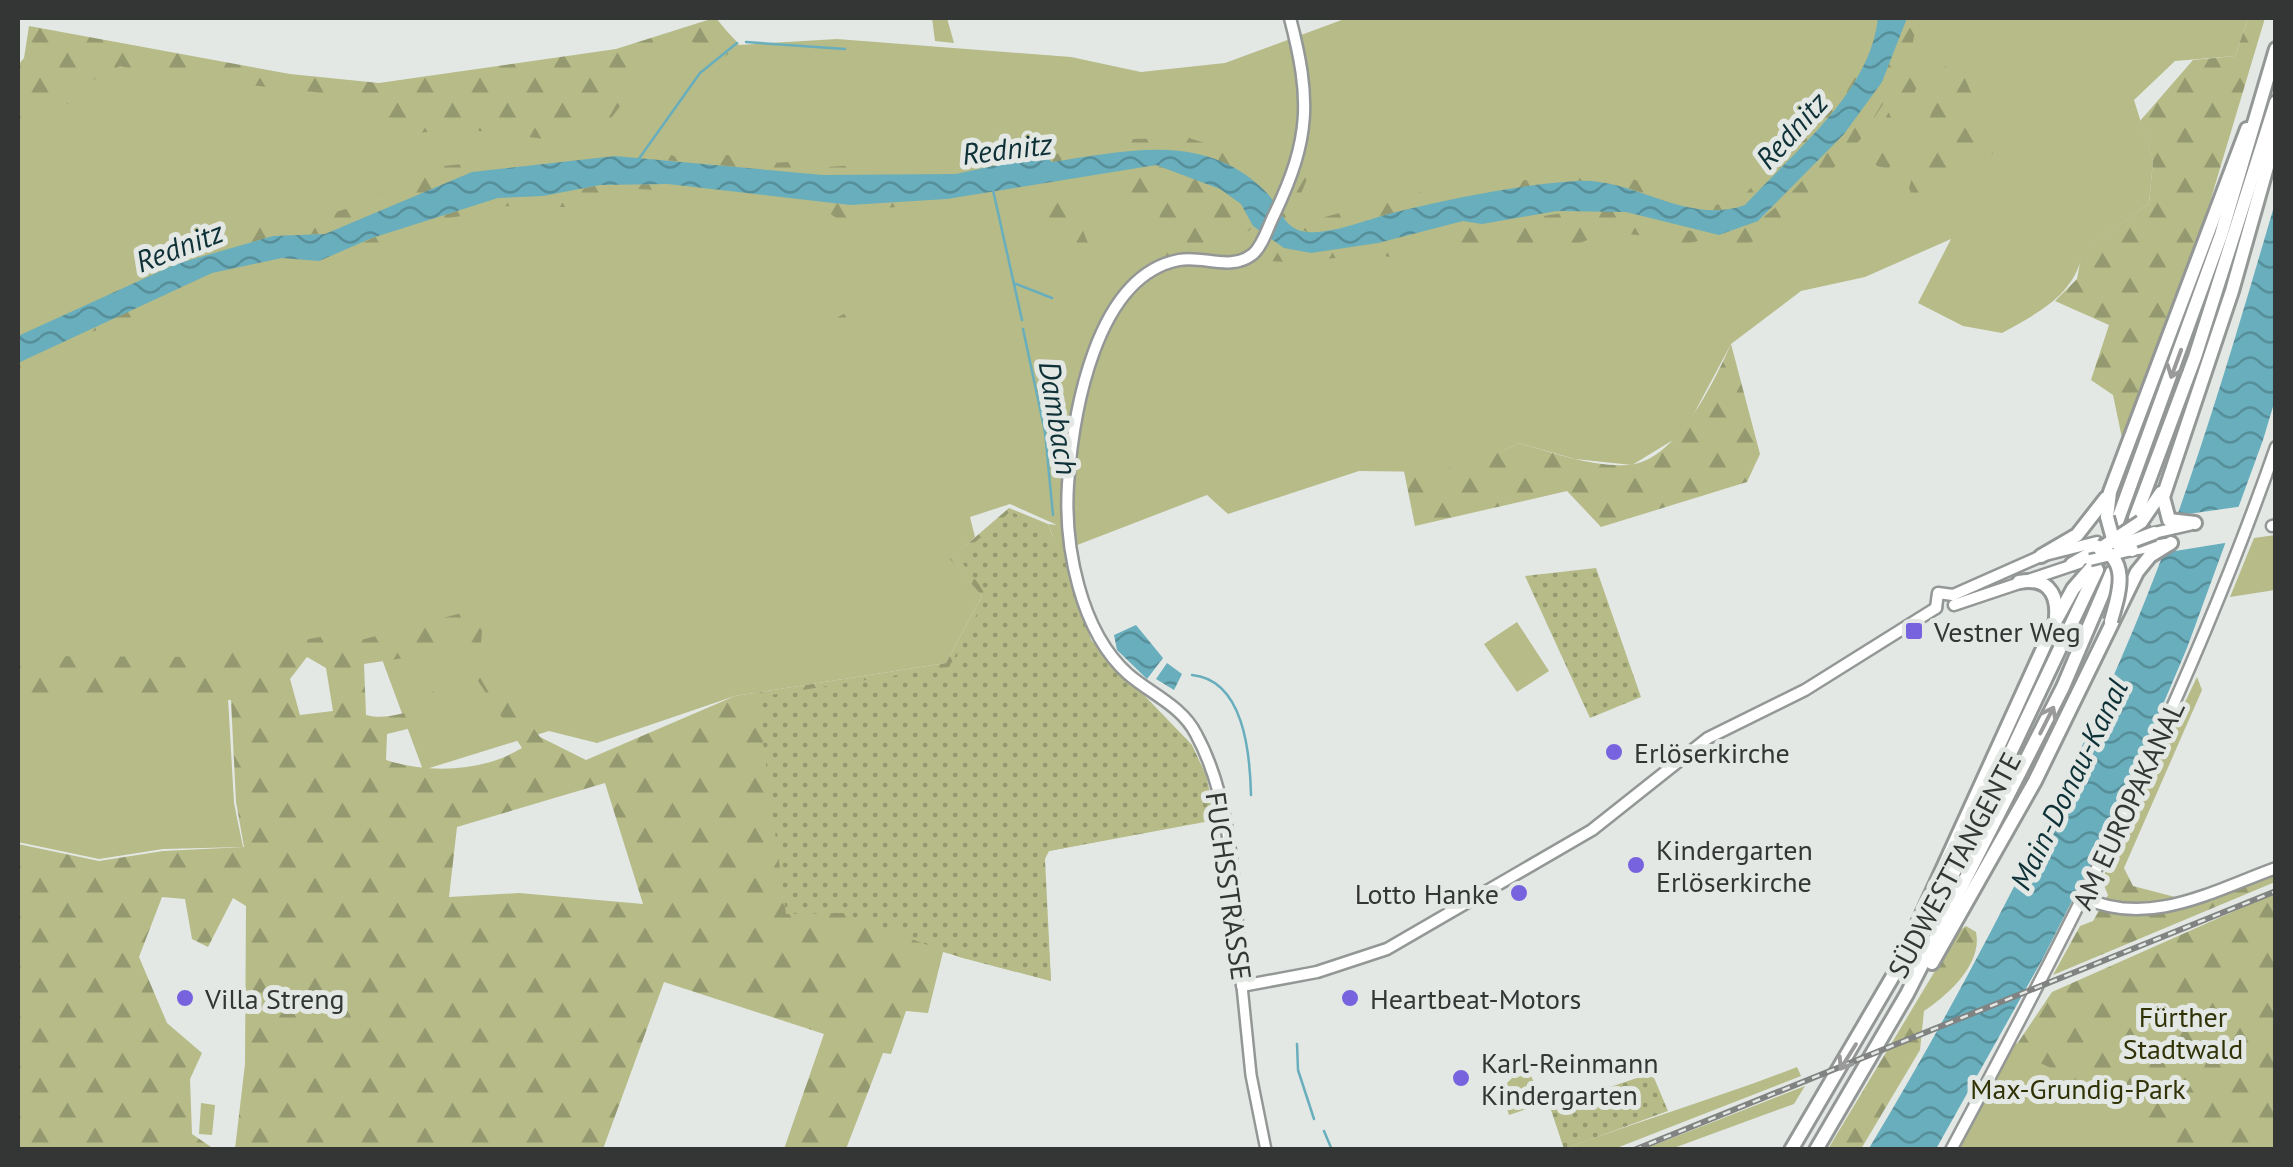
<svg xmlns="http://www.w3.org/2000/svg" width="2293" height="1167" viewBox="0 0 2293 1167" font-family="'PT Sans',sans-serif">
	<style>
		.green { fill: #b6bb88 }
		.forest { fill: url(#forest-firs); fill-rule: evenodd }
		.garden { fill: url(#garden-dots) }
		.water { fill: url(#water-waves) }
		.pier { fill: #e3e8e5 }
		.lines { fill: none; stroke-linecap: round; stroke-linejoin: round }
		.stream { stroke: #68aebc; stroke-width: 2.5 }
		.tertiary-casing { stroke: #939795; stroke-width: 14 }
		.secondary-casing { stroke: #939795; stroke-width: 15 }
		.trunk-casing { stroke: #939795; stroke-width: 18 }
		.tertiary { stroke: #fff; stroke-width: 9 }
		.secondary { stroke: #fff; stroke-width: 10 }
		.trunk { stroke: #fff; stroke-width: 12 }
		.rail-casing { stroke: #808381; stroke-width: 6 }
		.rail { stroke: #e3e8e5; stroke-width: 2.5; stroke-dasharray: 8; stroke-linecap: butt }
		.secondary-bridge-casing { stroke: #939795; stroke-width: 15; stroke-linecap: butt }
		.trunk-bridge-casing { stroke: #939795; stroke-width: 18; stroke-linecap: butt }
		.secondary-bridge { stroke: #fff; stroke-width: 10 }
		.trunk-bridge { stroke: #fff; stroke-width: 12 }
		.oneway { stroke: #9a9a9a }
		.poi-dot { fill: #7863de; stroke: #e3e8e5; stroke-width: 4 }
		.labels { text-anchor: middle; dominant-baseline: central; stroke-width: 10; stroke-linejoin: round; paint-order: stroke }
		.poi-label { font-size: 28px; fill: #343635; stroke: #e3e8e5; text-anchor: start }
		.street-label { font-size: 28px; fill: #343635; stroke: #e3e8e5 }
		.park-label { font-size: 28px; fill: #313307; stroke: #e3e8e5 }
		.water-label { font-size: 30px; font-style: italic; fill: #0e3137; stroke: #e3e8e5 }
	</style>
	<defs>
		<pattern id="forest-firs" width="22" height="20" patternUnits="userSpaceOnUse" patternTransform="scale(2.5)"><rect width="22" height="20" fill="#b6bb88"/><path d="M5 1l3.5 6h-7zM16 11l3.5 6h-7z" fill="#959970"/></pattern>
		<pattern id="garden-dots" width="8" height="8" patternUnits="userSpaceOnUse" patternTransform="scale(2.5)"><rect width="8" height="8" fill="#b6bb88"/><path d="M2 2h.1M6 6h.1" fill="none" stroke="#959970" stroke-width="1.8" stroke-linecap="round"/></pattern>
		<pattern id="water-waves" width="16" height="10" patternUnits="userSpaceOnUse" patternTransform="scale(2.5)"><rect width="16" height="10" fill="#68aebc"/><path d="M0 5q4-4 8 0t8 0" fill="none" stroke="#568e9a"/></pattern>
	</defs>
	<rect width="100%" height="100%" fill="#e3e8e5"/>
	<g class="green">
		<path d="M716,18l22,27 99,-6 234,18 70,15 84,-9 122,-45h901l-13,38 -60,5 -41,39 19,61 -4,42 -66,49c-9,44 -44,60 -81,81l-39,-7 -45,-23 33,-64 -86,38 -64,14 -70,53 -48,90 -51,31 -57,-6 -56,-16 -44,21 -35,8 -81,-1 -131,43 -21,-19 -148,57 -11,-28 9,1 -47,-21 -40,13 5,20 -24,22 31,37 -36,67 -211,33 -138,47 -48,-12 -126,39 -47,-127 -150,20 8,140 9,44 -80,2 -64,10 -81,-17v-762l79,-21 288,25 32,-1 200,-33z"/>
		<polygon points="932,18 947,18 954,43 935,41"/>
		<polygon points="2275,535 2275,590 2230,597 2254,538"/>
		<polygon points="1517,622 1549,671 1517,692 1484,644"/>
		<polygon points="2197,677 2202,690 2124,868 2106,868"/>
		<polygon points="2137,1000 2143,1149 1958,1150 2012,1045"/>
		<path d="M1797,1067l4,9 -187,73h-50c78,-29 159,-53 233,-82z"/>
		<polygon points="1529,1070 1542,1104 1509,1115 1501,1089 1516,1074"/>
		<polygon points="1805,1086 1794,1104 1671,1149 1644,1149"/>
		<polygon points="201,1103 215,1105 212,1135 199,1134"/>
	</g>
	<g class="forest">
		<polygon points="714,18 739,44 715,66 703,60 704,47 685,39 669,46 648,69 609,121 554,140 455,128 391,137 385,112 355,100 314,92 223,82 191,73 155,75 120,66 78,88 74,100 34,124 18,121 18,65 24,58 29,26 290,74 379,83 616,49"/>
		<path d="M1871,18h7c-8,75 -84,133 -133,187 -48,17 -91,-13 -137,-22 -36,-7 -75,4 -110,8l7,-9 99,-9 24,4 75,31 39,-10 116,-133z"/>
		<path d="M1907,18h11l-10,47 -48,75 -84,89 -28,15 -40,2 -10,-5 -21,5 -18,-9 -53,-5 -33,14 -118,9 -9,-12 -18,-1 -11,-10c29,-8 38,-7 67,-8 49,-3 95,-20 145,-12 28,6 60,23 89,23 69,0 155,-151 186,-203z"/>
		<polygon points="2248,18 2265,18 2201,232 2122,438 2113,395 2091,380 2109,325 2055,301 2077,279 2082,252 2149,203 2153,161 2140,121 2193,60 2235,56"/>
		<polygon points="1951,47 1997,151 1923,196 1911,193 1909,188"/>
		<polygon points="1919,66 1920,77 1889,169 1877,166 1866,154 1912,69"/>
		<path d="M1189,138l41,13 42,34 -5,8c-87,-62 -116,-46 -215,-31l-3,-7 84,-16z"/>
		<polygon points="659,151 680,158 691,152 728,155 752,164 789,162 814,168 856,165 860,172 823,175 653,159"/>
		<polygon points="1008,160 1019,162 956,174 884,173 918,167 954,170"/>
		<path d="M472,163l11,8 -158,63 -52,2 -97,28 -2,-6c7,-7 15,-17 24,-21 59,-28 162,-2 198,-66z"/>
		<path d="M1156,165c40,12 76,23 97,61 -20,26 -38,15 -64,22 -36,8 -61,34 -84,60v-30l64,-37 1,-15 -29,-26 -18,1 -8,-16 -15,-2 -2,-6z"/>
		<path d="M1301,172l7,5 -15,35 12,13c37,-17 77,-19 115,-33l10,12 -120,29 -23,-9 -6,-10z"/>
		<polygon points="658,184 658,190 615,188 565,207 492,206 480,213 436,220 396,244 369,253 355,247 372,238 498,198 543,196 600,185"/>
		<polygon points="707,188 850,205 947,199 1007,189 1006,198 927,204 910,215 898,207 856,210 851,219 840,221 819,205 801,207"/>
		<path d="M1067,199c14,12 14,37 27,53l-4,10 -12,2 -15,-15 -16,-34 5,-13z"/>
		<path d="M1396,238l13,13 -10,7c-47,-8 -92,9 -138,2l10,-21z"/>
		<polygon points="177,288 130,318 64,342 18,379 18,363"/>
		<polygon points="848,312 854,323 845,342 837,341 834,329 838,317"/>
		<path d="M1731,344l29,110 -13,28 -146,45 -34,-36 -152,35 -11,-55c44,1 76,-9 115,-28 35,10 72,24 109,22 48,-3 86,-83 103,-121z"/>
		<path d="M1009,508l39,16 44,119 97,99 24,70 -3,9 -161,30 -17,-164 19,294 -108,-29 -15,61 -22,-2 -15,43 -8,-1 -37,96h-62l40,-115 -160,-52 -61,167h-368l10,-85 1,-158 -13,-8 -25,49 -16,-8 -7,-40 -23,-2 -23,60 28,66 35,30 -12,26 2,55 22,15h-196v-305l81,17 64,-10 81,-4 -8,-45 -5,-102 -213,-5v-39l191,1 133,-24 15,8 127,-34 -4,48 60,82 46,23 149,-64 211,-33 36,-67 -32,-37zM450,651l15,10 57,87c-40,24 -92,26 -136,12l1,-26 45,-11 21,-35 -16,-6 -13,29c-22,-1 -35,10 -58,4l-2,-51zM307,657l19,11 7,43 -33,4 -10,-36zM605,783l38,121 -124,-11 -70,4 8,-70z"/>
		<polygon points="2106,868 2124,868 2133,886 2198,903 2275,875 2275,882 2053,975 2080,926 2093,921 2108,895 2103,883"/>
		<polygon points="2275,893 2275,1149 2140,1149 2139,1110 2013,1050 2052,992"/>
		<path d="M1966,926l10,6c7,32 -29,64 -52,79l-4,39 -59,99h-33l131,-218z"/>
	</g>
	<g class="garden">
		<polygon points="1011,511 1066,545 1091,640 1192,745 1206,775 1214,811 1209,820 1049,851 1045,859 1051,981 959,957 843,913 786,914 757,697 949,667 987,595 958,557"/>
		<polygon points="1596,568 1641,697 1590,718 1525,576"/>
		<polygon points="1652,1073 1668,1111 1564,1149 1550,1107"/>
	</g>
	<g class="water">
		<path d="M1878,18h29l-25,64 -38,52 -86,87 -39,14 -93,-23 -69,-1 -75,13 -19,-3 -85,22 -67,10 -27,-5 -31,-22 -12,-22 -21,-15 -64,-24 -209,34 -97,6 -182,-21 -68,1 -57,11 -45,2 -126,40 -53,23 -37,-3 -70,15 -194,90v-27l158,-72 97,-28 52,-2 147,-62 143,-16 208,19 133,-1 87,-19 9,7c76,-11 153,-31 214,30 15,15 17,39 42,40 26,2 63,-14 88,-20 59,-14 120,-27 180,-31 58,-4 111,45 169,24 49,-54 125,-112 133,-187z"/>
		<path d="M2275,203v197l-12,40 -76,208 -68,160 -77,152 -106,189 -68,1c101,-168 190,-341 266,-522 57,-137 99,-282 141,-425z"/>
		<polygon points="1136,625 1163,658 1147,679 1117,650 1114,635"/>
		<polygon points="1167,663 1182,674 1174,690 1156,679"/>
	</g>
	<polygon class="pier" points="2244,506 2231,542 2169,552 2153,560 2171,511 2181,515"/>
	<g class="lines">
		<g class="stream">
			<polyline points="746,42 845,49"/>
			<polyline points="638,160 700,73 737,43"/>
			<polyline points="993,190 1022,320"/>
			<polyline points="1016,284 1052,298"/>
			<polyline points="1023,329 1045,432 1053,515"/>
			<path d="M1192,675c52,5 58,78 59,120"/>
			<polyline points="1297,1044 1298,1070 1314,1119"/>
			<polyline points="1324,1131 1332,1150"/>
		</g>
		<defs>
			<polyline id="tertiary" points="1242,986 1251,1075 1266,1150"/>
			<g id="secondary">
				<path d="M1290,18c21,81 21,120 -16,197 -6,12 -11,30 -21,39 -23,18 -49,1 -74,6 -84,16 -106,154 -111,224 -4,62 12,147 60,190 23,20 54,32 68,60 40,73 38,172 46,252l75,-14 70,-23 205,-119 116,-92 97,-48 131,-82"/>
				<polyline points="2272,526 2276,525"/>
				<polyline points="2154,533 2189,525"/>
				<polyline points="2132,550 2166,544"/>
				<polyline points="1953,595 2041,556 2097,542"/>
				<polyline points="1954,605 2079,563"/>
				<polyline points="1936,608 1938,593 1953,595"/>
				<path d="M2085,898c64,30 130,-8 191,-30"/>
				<path d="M1951,1150c123,-229 239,-457 325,-703"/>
			</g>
			<g id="trunk">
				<polyline points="2107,517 2110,492 2247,129"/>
				<polyline points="2135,518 2195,357 2276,102"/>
				<polyline points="2117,522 2221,235 2276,49"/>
				<polyline points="2141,522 2161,493"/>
				<polyline points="2195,523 2169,520 2163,497 2232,291 2276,135"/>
				<polyline points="2041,556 2077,535 2106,498"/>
				<polyline points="2072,564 2093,552"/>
				<path d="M2019,582c26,-5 39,9 37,35"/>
				<polyline points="1913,934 2056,620 2073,589 2099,559"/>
				<polyline points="1932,963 2035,781 2137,572 2150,556 2171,543"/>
				<polyline points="1791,1150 1954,872 2097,570"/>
				<polyline points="1816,1150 1907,994 2063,687 2112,572"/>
			</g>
		</defs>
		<use href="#tertiary" class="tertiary-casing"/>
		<use href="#secondary" class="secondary-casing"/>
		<use href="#trunk" class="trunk-casing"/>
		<use href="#tertiary" class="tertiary"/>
		<use href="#secondary" class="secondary"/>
		<use href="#trunk" class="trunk"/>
		<defs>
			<polyline id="rail" points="1634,1150 2276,891"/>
		</defs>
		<use href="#rail" class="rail-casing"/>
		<use href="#rail" class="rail"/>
		<defs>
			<polyline id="secondary-bridge" points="2090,560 2132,550"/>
			<g id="trunk-bridge">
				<polyline points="2107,517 2113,539 2132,550"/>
				<path d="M2096,546c35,13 23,47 15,75"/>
				<polyline points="2119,546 2154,533"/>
				<polyline points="2100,549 2141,522"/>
			</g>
		</defs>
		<use href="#secondary-bridge" class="secondary-bridge-casing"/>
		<use href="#trunk-bridge" class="trunk-bridge-casing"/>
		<use href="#secondary-bridge" class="secondary-bridge"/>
		<use href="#trunk-bridge" class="trunk-bridge"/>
	</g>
	<defs><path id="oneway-shaft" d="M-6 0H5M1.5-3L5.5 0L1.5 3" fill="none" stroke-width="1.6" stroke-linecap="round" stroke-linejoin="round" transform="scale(2.5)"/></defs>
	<g class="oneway">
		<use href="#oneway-shaft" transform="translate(2176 364) rotate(110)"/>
		<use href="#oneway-shaft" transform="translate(2047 720) rotate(-63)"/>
		<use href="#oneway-shaft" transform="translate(1848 1057) rotate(122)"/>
	</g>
	<g class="poi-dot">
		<rect x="1904" y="621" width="20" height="20" rx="5"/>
		<circle cx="1614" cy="752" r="10"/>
		<circle cx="1636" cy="865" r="10"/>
		<circle cx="1519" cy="893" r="10"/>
		<circle cx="185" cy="998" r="10"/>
		<circle cx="1350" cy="998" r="10"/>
		<circle cx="1461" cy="1078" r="10"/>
	</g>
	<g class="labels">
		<g class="poi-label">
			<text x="1934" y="631">Vestner Weg</text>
			<text x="1634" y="752">Erlöserkirche</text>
			<text x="1656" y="849">Kindergarten<tspan x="1656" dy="32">Erlöserkirche</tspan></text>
			<text x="1499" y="893" text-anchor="end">Lotto Hanke</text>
			<text x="205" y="998">Villa Streng</text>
			<text x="1370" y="998">Heartbeat-Motors</text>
			<text x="1481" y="1062">Karl-Reinmann<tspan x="1481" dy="32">Kindergarten</tspan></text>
		</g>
		<g class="street-label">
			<text transform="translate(2128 805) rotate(-65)">AM EUROPAKANAL</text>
			<text transform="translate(1954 865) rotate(-62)">SÜDWESTTANGENTE</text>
			<text transform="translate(1229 886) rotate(82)">FUCHSSTRASSE</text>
		</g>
		<g class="park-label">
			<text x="2183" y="1016">Fürther<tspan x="2183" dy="32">Stadtwald</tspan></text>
			<text x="2078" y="1088">Max-Grundig-Park</text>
		</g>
		<g class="water-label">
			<text transform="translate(1791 130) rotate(-48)">Rednitz</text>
			<text transform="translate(1007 148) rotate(-7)">Rednitz</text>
			<text transform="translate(179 246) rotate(-21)">Rednitz</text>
			<text transform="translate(1059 418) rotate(81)">Dambach</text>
			<text transform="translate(2068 784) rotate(-64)">Main-Donau-Kanal</text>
		</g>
	</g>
	<rect width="2293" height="1167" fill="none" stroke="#343635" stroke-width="40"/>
</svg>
